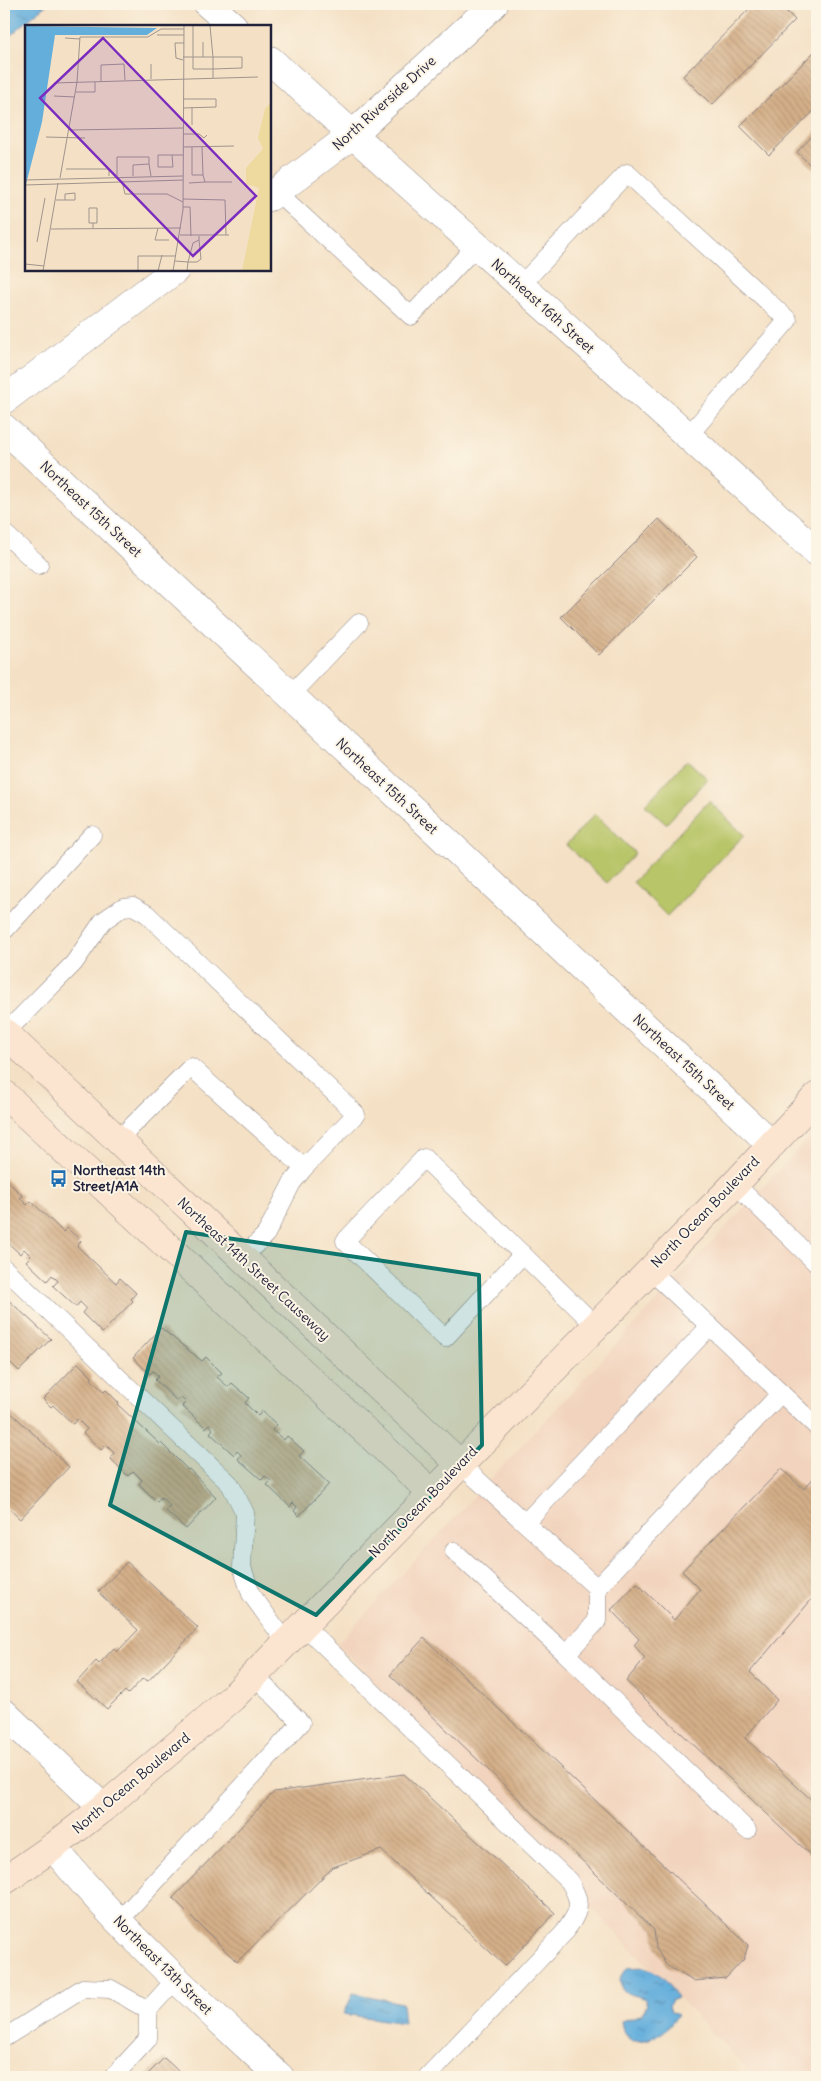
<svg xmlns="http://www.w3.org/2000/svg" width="821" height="2081" viewBox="0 0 821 2081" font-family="Delius,sans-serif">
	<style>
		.built { fill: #f2d4be }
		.pitch { fill: #b8c567; stroke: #6d7451 }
		.water { fill: url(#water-ripples); stroke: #43688c }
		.building { fill: url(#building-back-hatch) }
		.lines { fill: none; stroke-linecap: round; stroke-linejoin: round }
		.service-casing { stroke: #8b8180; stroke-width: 19 }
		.minor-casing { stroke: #8b8180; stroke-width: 29 }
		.secondary-casing { stroke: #8b8180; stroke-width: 29 }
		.service { stroke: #fff; stroke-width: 18 }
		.minor { stroke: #fff; stroke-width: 28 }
		.secondary { stroke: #fce5d0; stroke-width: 28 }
		.marked { fill: #0f766e; fill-opacity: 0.2; stroke: #0f766e; stroke-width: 4; stroke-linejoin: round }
		.labels { text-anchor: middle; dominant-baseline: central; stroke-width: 4; stroke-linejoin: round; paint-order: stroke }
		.street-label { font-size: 14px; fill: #22223b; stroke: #fcf5e5 }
		.poi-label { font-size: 14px; font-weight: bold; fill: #22223b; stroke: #fcf5e5; text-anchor: start }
		.inset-road { fill: none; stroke: #a0948d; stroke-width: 1 }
		.view { fill: #7b2cbf; fill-opacity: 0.15; stroke: #7b2cbf; stroke-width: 2.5 }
		.inset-edge { fill: none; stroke: #22223b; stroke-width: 2.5 }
	</style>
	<defs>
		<pattern id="water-ripples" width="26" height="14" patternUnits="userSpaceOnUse" patternTransform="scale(1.25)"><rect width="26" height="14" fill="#64aedc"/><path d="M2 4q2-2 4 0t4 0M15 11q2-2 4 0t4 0" fill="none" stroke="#528db4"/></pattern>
		<pattern id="building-back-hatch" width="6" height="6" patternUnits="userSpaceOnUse" patternTransform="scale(1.25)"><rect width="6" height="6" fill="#d4af88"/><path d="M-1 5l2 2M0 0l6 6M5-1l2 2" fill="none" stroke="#b69676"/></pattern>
	</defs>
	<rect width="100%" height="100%" fill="#fcf5e5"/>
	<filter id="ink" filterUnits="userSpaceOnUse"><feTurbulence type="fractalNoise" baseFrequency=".02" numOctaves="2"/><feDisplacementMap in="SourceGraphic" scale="10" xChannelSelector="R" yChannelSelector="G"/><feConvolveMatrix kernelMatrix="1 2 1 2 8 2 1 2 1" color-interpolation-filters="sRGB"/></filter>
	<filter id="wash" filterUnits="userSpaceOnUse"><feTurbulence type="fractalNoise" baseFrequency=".0096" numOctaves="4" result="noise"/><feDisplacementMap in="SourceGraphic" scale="20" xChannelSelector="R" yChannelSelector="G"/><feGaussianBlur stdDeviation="1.12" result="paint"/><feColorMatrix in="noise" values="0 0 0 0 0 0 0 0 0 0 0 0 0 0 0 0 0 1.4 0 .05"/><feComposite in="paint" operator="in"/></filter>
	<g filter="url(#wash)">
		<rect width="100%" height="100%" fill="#f4e0c4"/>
		<polygon class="built" points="817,1129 817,2077 755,2077 337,1644"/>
		<g class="pitch">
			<polygon points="687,760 708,779 666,824 645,805"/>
			<polygon points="709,801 744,835 667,916 633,882"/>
			<polygon points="595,814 635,853 607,883 566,845"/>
		</g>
		<g class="water">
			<polygon points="4,4 47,4 4,41"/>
			<path d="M644,1967c17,6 25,14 33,31l-5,2 -3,5 2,6 7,3c-12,20 -24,27 -47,27l-8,-10 -2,-10 20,-6 6,-10 -2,-6c-8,-4 -16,-4 -23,-9l-2,-11 7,-11z"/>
			<polygon points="353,1993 402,2003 404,2023 344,2014"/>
		</g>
		<g id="blocks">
			<g class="building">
				<polygon points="754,4 779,4 795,20 712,105 683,76"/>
				<polygon points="817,49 817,108 769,155 740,126"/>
				<polygon points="817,131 817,172 797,152"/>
				<polygon points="659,519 697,557 599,655 561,617"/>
				<polygon points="4,1178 23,1196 20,1198 27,1205 31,1201 63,1232 67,1228 81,1241 77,1246 116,1283 120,1278 136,1293 131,1299 133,1301 102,1333 82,1313 86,1308 80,1302 76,1307 53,1286 58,1281 52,1275 47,1281 26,1261 31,1256 24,1249 20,1254 4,1239"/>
				<polygon points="4,1296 51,1339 19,1371 4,1356"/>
				<polygon points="161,1328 202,1361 206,1357 222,1373 217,1377 228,1387 232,1383 249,1398 245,1403 258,1416 262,1411 277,1425 272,1430 284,1440 287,1436 304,1451 299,1456 329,1484 299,1516 294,1511 297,1507 293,1503 290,1507 267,1485 271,1481 265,1476 262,1480 238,1459 241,1455 237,1451 234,1455 210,1433 213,1429 209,1424 206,1428 182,1406 186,1402 181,1398 177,1401 155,1380 159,1376 153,1371 150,1374 133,1358"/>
				<polygon points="78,1363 92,1377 91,1379 104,1392 106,1390 119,1403 118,1405 160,1444 161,1443 188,1470 189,1469 216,1497 186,1529 165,1510 170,1506 161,1497 157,1502 139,1484 142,1480 133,1471 128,1476 110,1458 114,1453 106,1445 101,1450 83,1433 87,1429 77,1419 73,1424 53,1405 51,1407 43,1399"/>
				<polygon points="4,1406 69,1467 20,1519 4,1504"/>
				<polygon points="781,1469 804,1489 817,1474 817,1593 750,1672 777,1700 745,1738 817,1805 817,1861 626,1681 645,1658 634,1645 639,1639 611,1610 637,1583 674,1620 700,1589 682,1571"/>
				<polygon points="127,1562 198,1628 148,1681 143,1678 128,1694 125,1691 107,1709 77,1682 96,1661 99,1664 114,1648 117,1652 138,1630 98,1592"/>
				<polygon points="424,1638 748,1945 744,1959 726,1978 693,1981 666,1965 656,1948 654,1930 390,1675"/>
				<polygon points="404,1774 555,1913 505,1966 381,1850 333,1867 237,1962 173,1898 274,1792"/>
				<polygon points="164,2058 185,2077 145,2077"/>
			</g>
		</g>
	</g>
	<g filter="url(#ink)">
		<use href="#blocks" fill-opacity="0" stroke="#8b8180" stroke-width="1"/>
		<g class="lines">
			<defs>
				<g id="service">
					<polyline points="277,192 411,316 476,246"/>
					<polyline points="520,286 627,173 788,320 688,436"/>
					<polyline points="4,533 39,565"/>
					<polyline points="290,695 359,623"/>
					<polyline points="4,931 92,835"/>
					<polyline points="5,1033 74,963 103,921 123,907 133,906 147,914 356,1114 304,1168"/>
					<polyline points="118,1140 191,1067 304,1168 292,1183 266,1234 242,1258"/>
					<polyline points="735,1184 817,1264"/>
					<polyline points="523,1254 445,1338 345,1241 424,1158 595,1325"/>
					<polyline points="4,1268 230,1484 245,1513 242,1567 251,1594 286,1642"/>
					<polyline points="649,1269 817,1427"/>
					<polyline points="710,1326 525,1523 597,1588 781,1393"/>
					<polyline points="460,1464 525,1523"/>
					<polyline points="454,1551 566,1654 597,1621 597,1588"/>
					<path d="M303,1625l266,256c15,24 10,31 -6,53l-136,143"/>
					<polyline points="566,1654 747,1830"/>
					<polyline points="119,1921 301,1723 254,1675"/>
					<polyline points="4,2038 83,1988 111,1989 148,2010 176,1979"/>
					<polyline points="113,2077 148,2039 148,2010"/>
				</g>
				<g id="minor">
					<polyline points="208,4 233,26"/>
					<polyline points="270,60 817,552"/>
					<polyline points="270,197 352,135 494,4"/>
					<polyline points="4,400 175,270"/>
					<polyline points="4,428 771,1144"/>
					<polyline points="4,1713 103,1808"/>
					<path d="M53,1847c68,84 148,156 227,230"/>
				</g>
				<g id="secondary">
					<polyline points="4,1032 460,1464"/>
					<polyline points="4,1094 432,1493"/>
					<polyline points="4,1881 53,1847 103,1808 232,1698 735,1184 817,1096"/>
				</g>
			</defs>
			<use href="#service" class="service-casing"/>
			<use href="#minor" class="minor-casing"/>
			<use href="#secondary" class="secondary-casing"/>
			<use href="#service" class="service"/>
			<use href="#minor" class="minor"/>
			<use href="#secondary" class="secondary"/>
		</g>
	</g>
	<path class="marked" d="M186,1232l293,43 3,170 -166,170 -206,-110z"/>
	<defs>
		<symbol id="bus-bare" viewBox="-9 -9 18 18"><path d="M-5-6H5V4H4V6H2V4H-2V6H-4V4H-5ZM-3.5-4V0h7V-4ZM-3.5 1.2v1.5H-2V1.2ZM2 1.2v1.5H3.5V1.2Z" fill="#1f6fb2" stroke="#fcf5e5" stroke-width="2.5" paint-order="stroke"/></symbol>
	</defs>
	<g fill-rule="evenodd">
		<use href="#bus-bare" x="46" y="1166" width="25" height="25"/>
	</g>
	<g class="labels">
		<g class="street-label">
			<text transform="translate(384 103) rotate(-42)">North Riverside Drive</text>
			<text transform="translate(543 306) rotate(42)">Northeast 16th Street</text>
			<text transform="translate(91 509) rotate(43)">Northeast 15th Street</text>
			<text transform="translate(387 786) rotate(43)">Northeast 15th Street</text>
			<text transform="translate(684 1062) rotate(43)">Northeast 15th Street</text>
			<text transform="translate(705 1212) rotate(-46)">North Ocean Boulevard</text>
			<text transform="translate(254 1269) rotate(43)">Northeast 14th Street Causeway</text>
			<text transform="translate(423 1502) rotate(-46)">North Ocean Boulevard</text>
			<text transform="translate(131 1783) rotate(-40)">North Ocean Boulevard</text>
			<text transform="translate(163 1965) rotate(45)">Northeast 13th Street</text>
		</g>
		<g class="poi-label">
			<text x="73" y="1170">Northeast 14th<tspan x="73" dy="16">Street/A1A</tspan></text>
		</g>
	</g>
	<g transform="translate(25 25)">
		<rect width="246" height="246" fill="#f4e0c4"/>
		<path d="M246,77v169h-29l17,-83 -13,-4v-16l17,-19 -5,-11 7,-29z" fill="#eeda9e"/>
		<path d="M0,1l132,2 -10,7h-92l-13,87 -17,66z" fill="#64aedc"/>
		<path class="inset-road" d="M185,1l3,31h-20v12h20l29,-1v-11h-29v21M136,4h23M132,10h27M40,13l15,1M178,17v15M158,32h10v-31M158,35l-7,-2 -1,-15h9M126,39v15M76,56v-16l23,-1 1,16M29,58l204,-6M51,67h19v-10M29,71l21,1M158,74h33v8l-33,1M167,82v18M45,105l113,-2M158,109h16l5,4 3,-3M21,112l39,1M158,122l51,-1M167,122v28h11l-1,-28M147,130l1,12h-15v-12h25M41,144h43v7M92,151v-19h32v7M108,151v-11l16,-1 2,12M35,153l17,-96 3,-45h68l13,-8M0,155l158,-4M97,156l3,13h42l16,8M180,157h27M164,158l16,-1 -2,-7M0,160l158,-5M158,174l42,1 1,35M31,175h19v-7l-10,1v6M158,182h7l1,29M68,203v-5h4v-15h-8v15h4M133,203l-3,12h14M26,204l130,-1M155,210h49M12,217l8,-44M150,236l13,1 5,-19 6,-3v-4M0,239l19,2M18,246l15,-88M113,246v-15h38M133,246l4,-16M148,246l10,-61 1,-184M162,246l1,-9h9l4,-3 -2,-19"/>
		<path class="view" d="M78,13l153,158 -63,60 -153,-158z"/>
		<rect width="246" height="246" class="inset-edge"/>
	</g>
	<rect width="821" height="2081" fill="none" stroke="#fcf5e5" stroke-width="20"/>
</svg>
